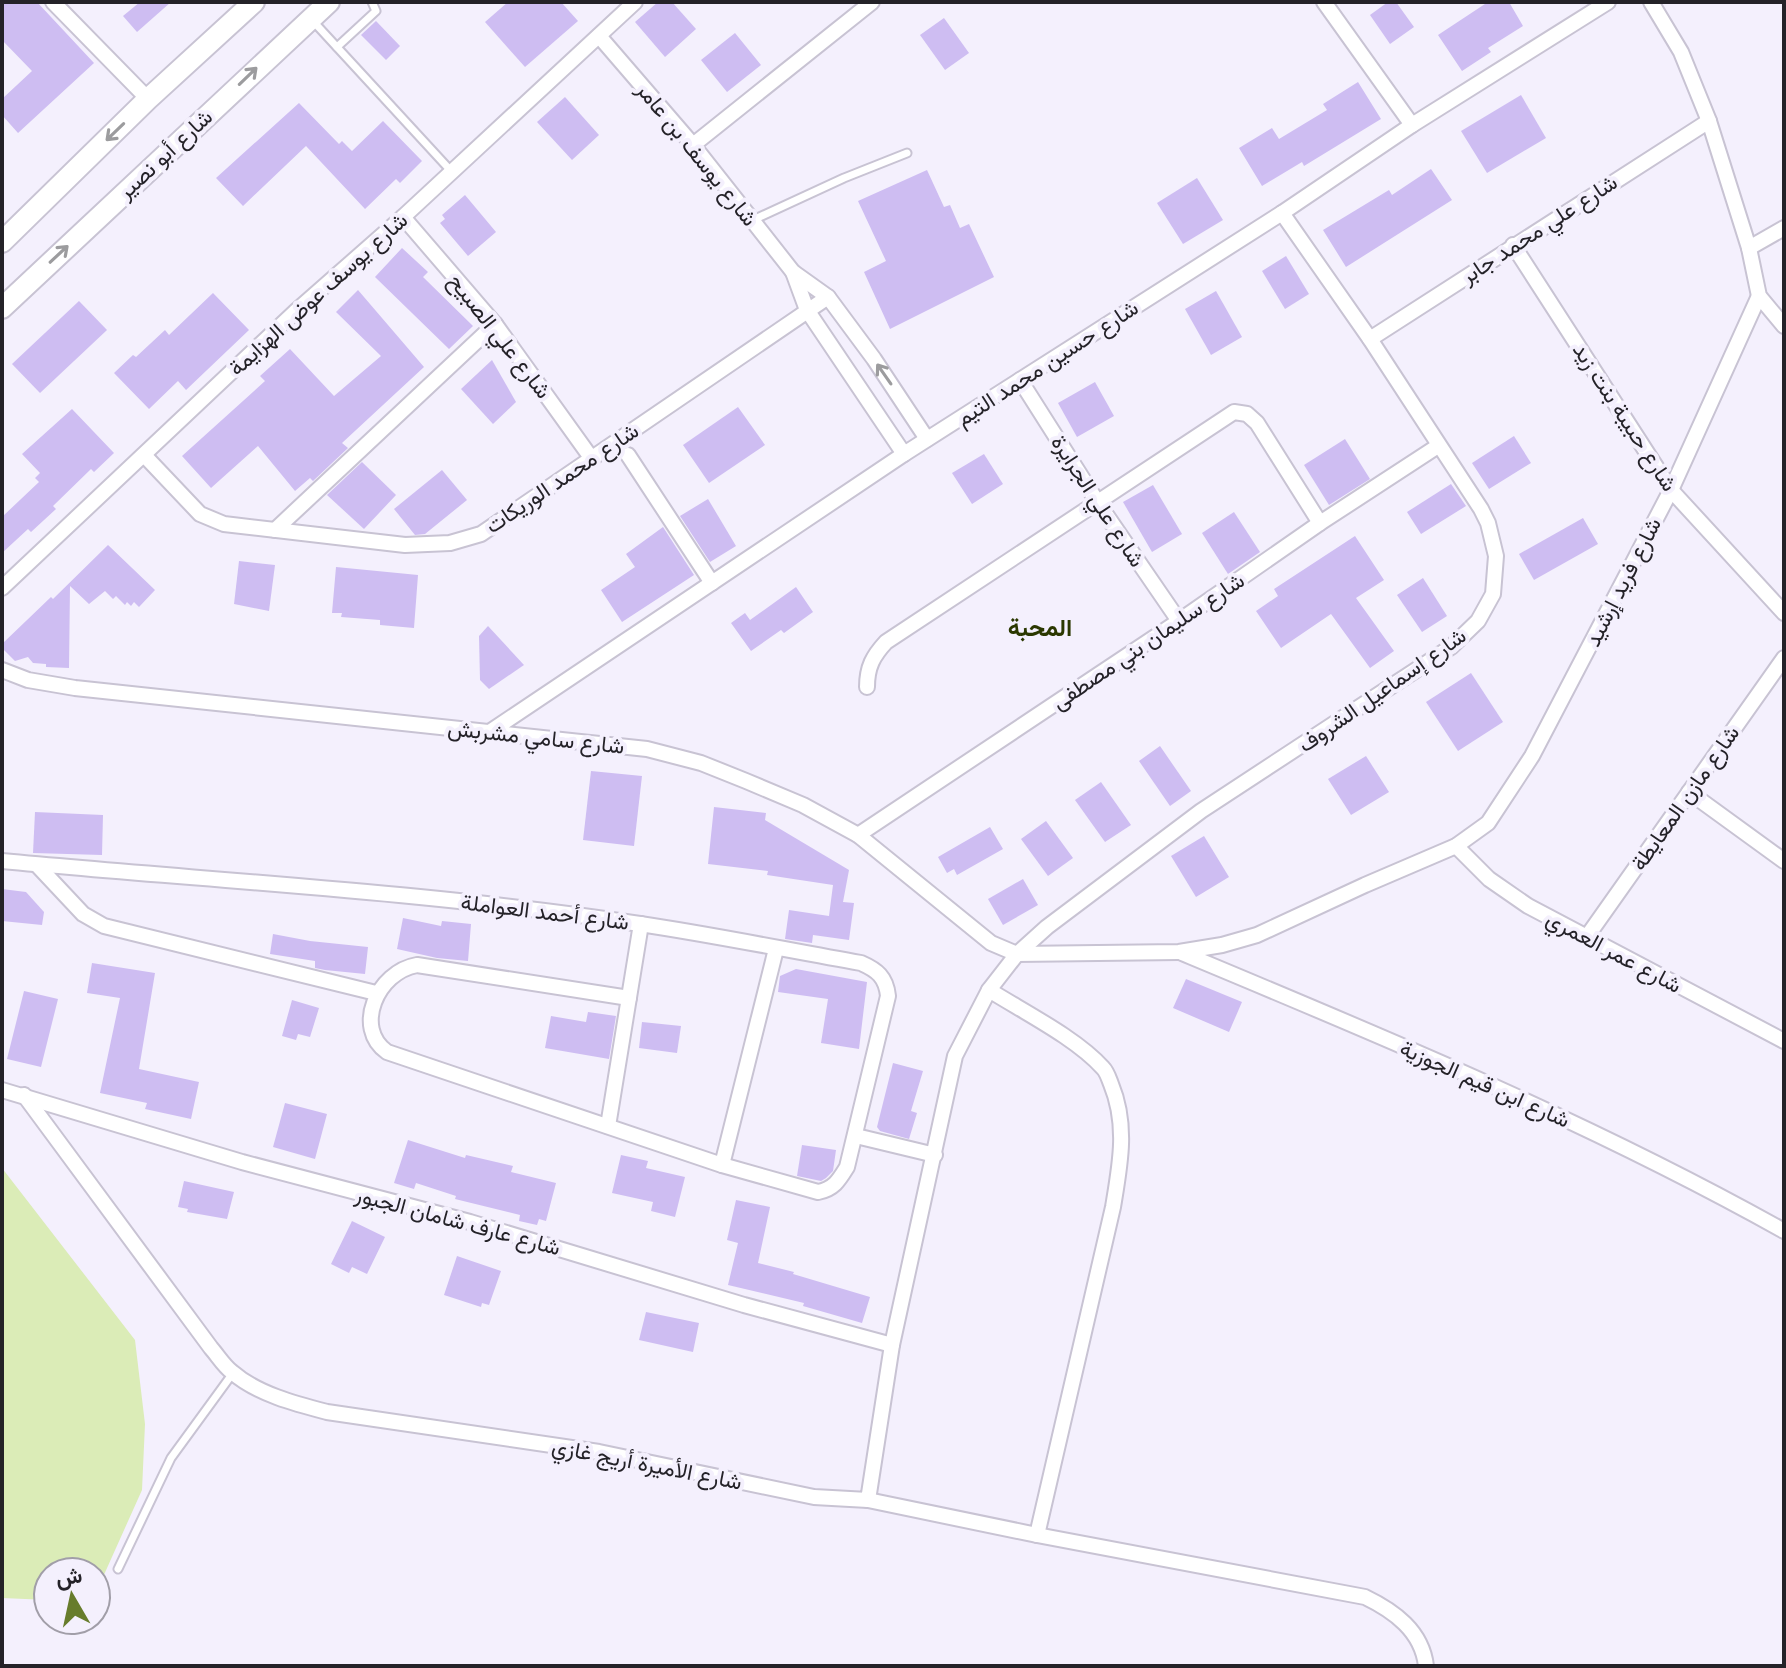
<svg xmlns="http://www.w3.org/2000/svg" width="1786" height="1668" viewBox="0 0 1786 1668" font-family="Poppins,Vazirmatn,sans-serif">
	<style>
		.green { fill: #dbecb7 }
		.building { fill: #cebdf2 }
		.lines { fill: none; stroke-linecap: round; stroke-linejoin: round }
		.service-casing { stroke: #c8c3d3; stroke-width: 11 }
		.minor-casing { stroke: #c8c3d3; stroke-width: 18 }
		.secondary-casing { stroke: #c8c3d3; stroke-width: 24 }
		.service { stroke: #fff; stroke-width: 7 }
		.minor { stroke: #fff; stroke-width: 14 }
		.secondary { stroke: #fff; stroke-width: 20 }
		.oneway { stroke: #9c9c9e }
		.labels { text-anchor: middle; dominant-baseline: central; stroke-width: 8; stroke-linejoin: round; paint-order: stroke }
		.street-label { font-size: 22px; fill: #242228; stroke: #f4f0fd }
		.neighbourhood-label { font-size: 24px; font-weight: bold; fill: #2b3800; stroke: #f4f0fd }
	</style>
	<rect width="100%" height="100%" fill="#f4f0fd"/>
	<polygon class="green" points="2,1168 135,1340 145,1424 142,1490 103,1577 96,1581 96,1572 48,1572 48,1600 2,1598"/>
	<g class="building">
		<polygon points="6,2 37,2 94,63 18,133 2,115 2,99 32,71 2,40 2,6"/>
		<polygon points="140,2 171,2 137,32 123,16"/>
		<polygon points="508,2 561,2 578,21 525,67 485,22"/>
		<polygon points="658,2 672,2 696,29 665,57 635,22"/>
		<polygon points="1388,2 1396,2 1414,27 1390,44 1370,15"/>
		<polygon points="1488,2 1509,2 1523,26 1488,48 1491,52 1462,71 1438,35"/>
		<polygon points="944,18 969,53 945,70 920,35"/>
		<polygon points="376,21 400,46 386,60 361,35"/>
		<polygon points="735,33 761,65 727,92 701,60"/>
		<polygon points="1358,82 1381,119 1304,166 1302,162 1262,186 1239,148 1272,128 1279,139 1327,110 1323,104"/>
		<polygon points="1521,95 1546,138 1487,173 1461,131"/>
		<polygon points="565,97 599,135 572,160 537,122"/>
		<polygon points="299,103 339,144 342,141 352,151 383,121 422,161 400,183 396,179 365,209 306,146 243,206 216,178"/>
		<polygon points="1431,169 1452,200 1346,267 1323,230 1389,190 1392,195"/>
		<polygon points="927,170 944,207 950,205 960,228 969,224 994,277 890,329 864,272 886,261 858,201"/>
		<polygon points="1197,178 1223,220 1183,244 1157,203"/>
		<polygon points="465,195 496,232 468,256 440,223 445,219 442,215"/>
		<polygon points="402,248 428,272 423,277 473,326 449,349 375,277"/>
		<polygon points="1286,256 1309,294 1285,309 1262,271"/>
		<polygon points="358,290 424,367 342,443 348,448 313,481 310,478 295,491 258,446 211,488 182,456 265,381 260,376 290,349 334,396 381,356 336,312"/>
		<polygon points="1216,291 1242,337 1211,355 1185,309"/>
		<polygon points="213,293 249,330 186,390 178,381 149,409 114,373 133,355 136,357 165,330 169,335"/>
		<polygon points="79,301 107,330 40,393 12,364"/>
		<polygon points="492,360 516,402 493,424 461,389"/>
		<polygon points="1095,382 1114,416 1077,437 1058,403"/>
		<polygon points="738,407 765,445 709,483 683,445"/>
		<polygon points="72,409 114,453 94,472 91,469 53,506 56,509 31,532 28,529 2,553 2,517 39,482 35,478 40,473 22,454"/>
		<polygon points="1514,436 1531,463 1489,489 1472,463"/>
		<polygon points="1345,439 1370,479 1329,505 1304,465"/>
		<polygon points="984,454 1003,484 972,504 952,473"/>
		<polygon points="362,462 396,495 364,529 327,495"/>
		<polygon points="442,470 467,500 425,534 415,535 394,509"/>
		<polygon points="1451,484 1466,506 1421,534 1407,512"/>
		<polygon points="1153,485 1182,534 1152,552 1123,502"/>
		<polygon points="708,499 736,546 710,562 680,516"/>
		<polygon points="1234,512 1260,552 1228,574 1202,533"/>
		<polygon points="1583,518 1598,544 1534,580 1519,554"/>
		<polygon points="663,527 694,575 622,622 601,590 635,567 626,554"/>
		<polygon points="1355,536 1384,580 1356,598 1394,651 1370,668 1331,614 1281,648 1256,611 1278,596 1274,589"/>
		<polygon points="108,545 155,590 139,607 134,602 131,606 127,602 125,605 116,596 113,599 105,591 89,604 70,586 69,668 46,667 46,664 33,663 28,657 15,661 2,648 2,644 51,597 53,599"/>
		<polygon points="239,561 275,565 269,611 234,604"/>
		<polygon points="336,567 418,575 414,628 380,625 380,620 341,617 342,613 332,613"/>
		<polygon points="1423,578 1447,616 1422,632 1397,595"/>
		<polygon points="796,587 813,612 784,633 781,630 751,651 731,623 745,613 750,620"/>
		<polygon points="488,626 524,665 489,689 480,680 479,636"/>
		<polygon points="1471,673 1503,722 1458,751 1426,702"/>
		<polygon points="1160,746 1191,791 1170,806 1139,761"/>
		<polygon points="1366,756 1389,792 1351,815 1328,779"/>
		<polygon points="591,771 642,776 634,846 583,840"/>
		<polygon points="1101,782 1131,825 1105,842 1075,800"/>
		<polygon points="714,807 766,813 765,820 849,870 843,902 854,903 849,940 813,935 812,943 785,939 789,910 829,916 833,885 767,875 768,871 708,864"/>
		<polygon points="35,812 103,815 102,855 33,853"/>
		<polygon points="1046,821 1073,858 1048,876 1021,839"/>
		<polygon points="990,827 1003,849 957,875 954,869 947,873 938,857"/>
		<polygon points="1204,836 1229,877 1196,897 1171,856"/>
		<polygon points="1023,879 1038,905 1003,925 988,899"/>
		<polygon points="2,889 26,892 44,912 42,925 2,921"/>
		<polygon points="403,918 441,926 442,921 471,924 468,961 437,958 397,949"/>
		<polygon points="273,934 310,941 368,947 365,974 325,970 315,968 315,961 270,954"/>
		<polygon points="92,963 155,973 139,1069 199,1082 191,1119 145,1109 147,1103 100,1093 120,998 87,993"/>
		<polygon points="796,969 867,982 859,1049 821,1043 828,999 778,992 780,976"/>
		<polygon points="1186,979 1242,1002 1229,1032 1173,1008"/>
		<polygon points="24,991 58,999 41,1067 7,1059"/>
		<polygon points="292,1000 319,1008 310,1037 298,1034 296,1040 282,1036"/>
		<polygon points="588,1012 616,1016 609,1059 545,1048 551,1016 586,1022"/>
		<polygon points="642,1022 681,1026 677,1053 639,1048"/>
		<polygon points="893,1063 923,1071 911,1111 917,1113 909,1139 880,1131 877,1127"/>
		<polygon points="285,1103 327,1114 315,1159 273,1147"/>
		<polygon points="408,1140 465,1158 466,1155 513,1166 511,1172 556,1183 546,1221 539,1219 537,1225 519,1221 520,1215 455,1199 456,1196 416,1183 414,1189 394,1183"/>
		<polygon points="802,1145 836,1150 833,1171 826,1178 821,1181 797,1176"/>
		<polygon points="621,1155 648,1161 646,1168 685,1177 675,1217 651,1211 653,1202 612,1193"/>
		<polygon points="184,1181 234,1192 227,1219 187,1212 188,1209 178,1207"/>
		<polygon points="736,1200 770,1207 758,1263 794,1272 793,1274 870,1297 862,1323 803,1306 804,1303 728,1285 738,1243 727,1240"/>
		<polygon points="352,1221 385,1237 367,1274 352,1267 349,1273 331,1264"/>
		<polygon points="457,1256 501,1271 489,1305 482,1303 481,1307 444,1295"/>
		<polygon points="646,1312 699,1323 693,1352 639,1340"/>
	</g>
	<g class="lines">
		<defs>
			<g id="service">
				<polyline points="312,20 452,172"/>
				<polyline points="337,47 376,11 372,2"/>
				<polyline points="753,220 844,178 907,153"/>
				<polyline points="118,1569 171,1458 233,1373"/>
			</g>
			<g id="minor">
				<polyline points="53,2 148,99"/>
				<polyline points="1324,2 1412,125"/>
				<polyline points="1651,2 1681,52 1709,121 1749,248 1759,296 1784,326"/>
				<polyline points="599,36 693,145 793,272 828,297 874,359 927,439"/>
				<polyline points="693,145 872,2"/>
				<polyline points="403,217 495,324 592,459"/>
				<polyline points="1513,245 1671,490 1784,613"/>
				<polyline points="1749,248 1784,228"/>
				<polyline points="793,272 807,310 904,454"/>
				<polyline points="1370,339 1709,121"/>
				<polyline points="1020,380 1098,503 1179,621"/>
				<polyline points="144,455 200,514 224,524 405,545 450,543 481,534 828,297"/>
				<polyline points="628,455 712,583"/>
				<polyline points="275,530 495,324"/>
				<polyline points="2,588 295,312 403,217 635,2"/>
				<polyline points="2,670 28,680 75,688 647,749 701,763 746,781 803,805 858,835 991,943 1017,954 1179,952 1222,945 1257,935 1365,885 1456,846 1488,823 1532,756 1671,490 1759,296"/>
				<path d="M867,687c0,-20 6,-31 19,-45l348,-230 13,2 10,9 63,100"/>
				<polyline points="491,731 904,454 1282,213 1412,125 1608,2"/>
				<polyline points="1689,792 1784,861"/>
				<polyline points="858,835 1179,621 1320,523 1438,446"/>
				<polyline points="1456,846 1489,879 1528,906 1784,1041"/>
				<path d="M2,861c213,20 427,31 638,63 74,11 147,26 221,39 16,7 25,14 27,33l-41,171c-8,13 -13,22 -29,25l-96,-27 -335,-113c-34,-24 -10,-80 30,-87l212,33"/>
				<polyline points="37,865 83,914 104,926 376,993"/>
				<polyline points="1586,938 1784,658"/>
				<path d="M1182,953c204,85 409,170 602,278"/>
				<path d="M989,990c35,22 87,48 114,78 4,4 6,11 8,16 17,41 9,81 2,123l-76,328"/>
				<polyline points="2,1090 242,1162 470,1222 744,1305 892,1345"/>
				<path d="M24,1095l187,253c7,8 13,18 21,24 25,22 64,32 95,40l272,40 215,45 54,3 24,-155 63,-289 34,-66 28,-36 30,-27 154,-116 250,-164 27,-26 15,-27 3,-38 -8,-33 -7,-14 -111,-170 -88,-126"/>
				<polyline points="608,1126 641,924"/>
				<polyline points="856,1136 935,1155"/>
				<polyline points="722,1165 776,949"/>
				<path d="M868,1500l169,35 328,62c29,14 57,34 61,69"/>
			</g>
			<g id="secondary">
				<polyline points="2,242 148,99 254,2"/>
				<polyline points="2,308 329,2"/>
			</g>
		</defs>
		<use href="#service" class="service-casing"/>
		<use href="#minor" class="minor-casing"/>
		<use href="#secondary" class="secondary-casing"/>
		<use href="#service" class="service"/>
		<use href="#minor" class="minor"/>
		<use href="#secondary" class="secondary"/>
	</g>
	<defs><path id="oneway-shaft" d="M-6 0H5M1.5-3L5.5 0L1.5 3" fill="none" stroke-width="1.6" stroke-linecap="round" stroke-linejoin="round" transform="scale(2)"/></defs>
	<g class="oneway">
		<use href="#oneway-shaft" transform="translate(248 76) rotate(-44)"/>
		<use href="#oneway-shaft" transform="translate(115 132) rotate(136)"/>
		<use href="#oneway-shaft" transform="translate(59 254) rotate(-43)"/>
		<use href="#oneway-shaft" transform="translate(884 374) rotate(-125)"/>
	</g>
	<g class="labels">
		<g class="street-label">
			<text transform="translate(165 154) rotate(-43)">شارع أبو نصير</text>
			<text transform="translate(697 154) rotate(51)">شارع يوسف بن عامر</text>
			<text transform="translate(1539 229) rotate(-33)">شارع علي محمد جابر</text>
			<text transform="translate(318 294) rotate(-42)">شارع يوسف عوض الهزايمة</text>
			<text transform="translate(500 336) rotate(52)">شارع علي الصبيح</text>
			<text transform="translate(1047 363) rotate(-33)">شارع حسين محمد التيم</text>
			<text transform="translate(1625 417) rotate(57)">شارع حبيبة بنت زيد</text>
			<text transform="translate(562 478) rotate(-34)">شارع محمد الوريكات</text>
			<text transform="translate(1098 501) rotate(57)">شارع علي الجرايرة</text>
			<text transform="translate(1623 582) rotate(-63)">شارع فريد إرشيد</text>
			<text transform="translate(1148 641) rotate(-34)">شارع سليمان بني مصطفى</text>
			<text transform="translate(1382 690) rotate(-35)">شارع إسماعيل الشروف</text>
			<text transform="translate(536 737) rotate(6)">شارع سامي مشربش</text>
			<text transform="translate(1685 798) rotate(-55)">شارع مازن المعايطة</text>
			<text transform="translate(545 912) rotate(7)">شارع أحمد العواملة</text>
			<text transform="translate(1614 952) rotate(28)">شارع عمر العمري</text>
			<text transform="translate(1485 1084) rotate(24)">شارع ابن قيم الجوزية</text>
			<text transform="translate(458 1221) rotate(15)">شارع عارف شامان الجبور</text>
			<text transform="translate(647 1464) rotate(11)">شارع الأميرة أريج غازي</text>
		</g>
		<g class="neighbourhood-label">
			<text x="1040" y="627">المحبة</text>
		</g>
	</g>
	<rect width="1786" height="1668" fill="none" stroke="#242228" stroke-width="8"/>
	<g transform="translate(72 1596) rotate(351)"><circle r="38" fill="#f4f0fd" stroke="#a19ea8" stroke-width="2"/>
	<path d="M0-6L14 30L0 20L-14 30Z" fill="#677c2c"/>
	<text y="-12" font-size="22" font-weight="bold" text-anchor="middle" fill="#242228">ش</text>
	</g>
</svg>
